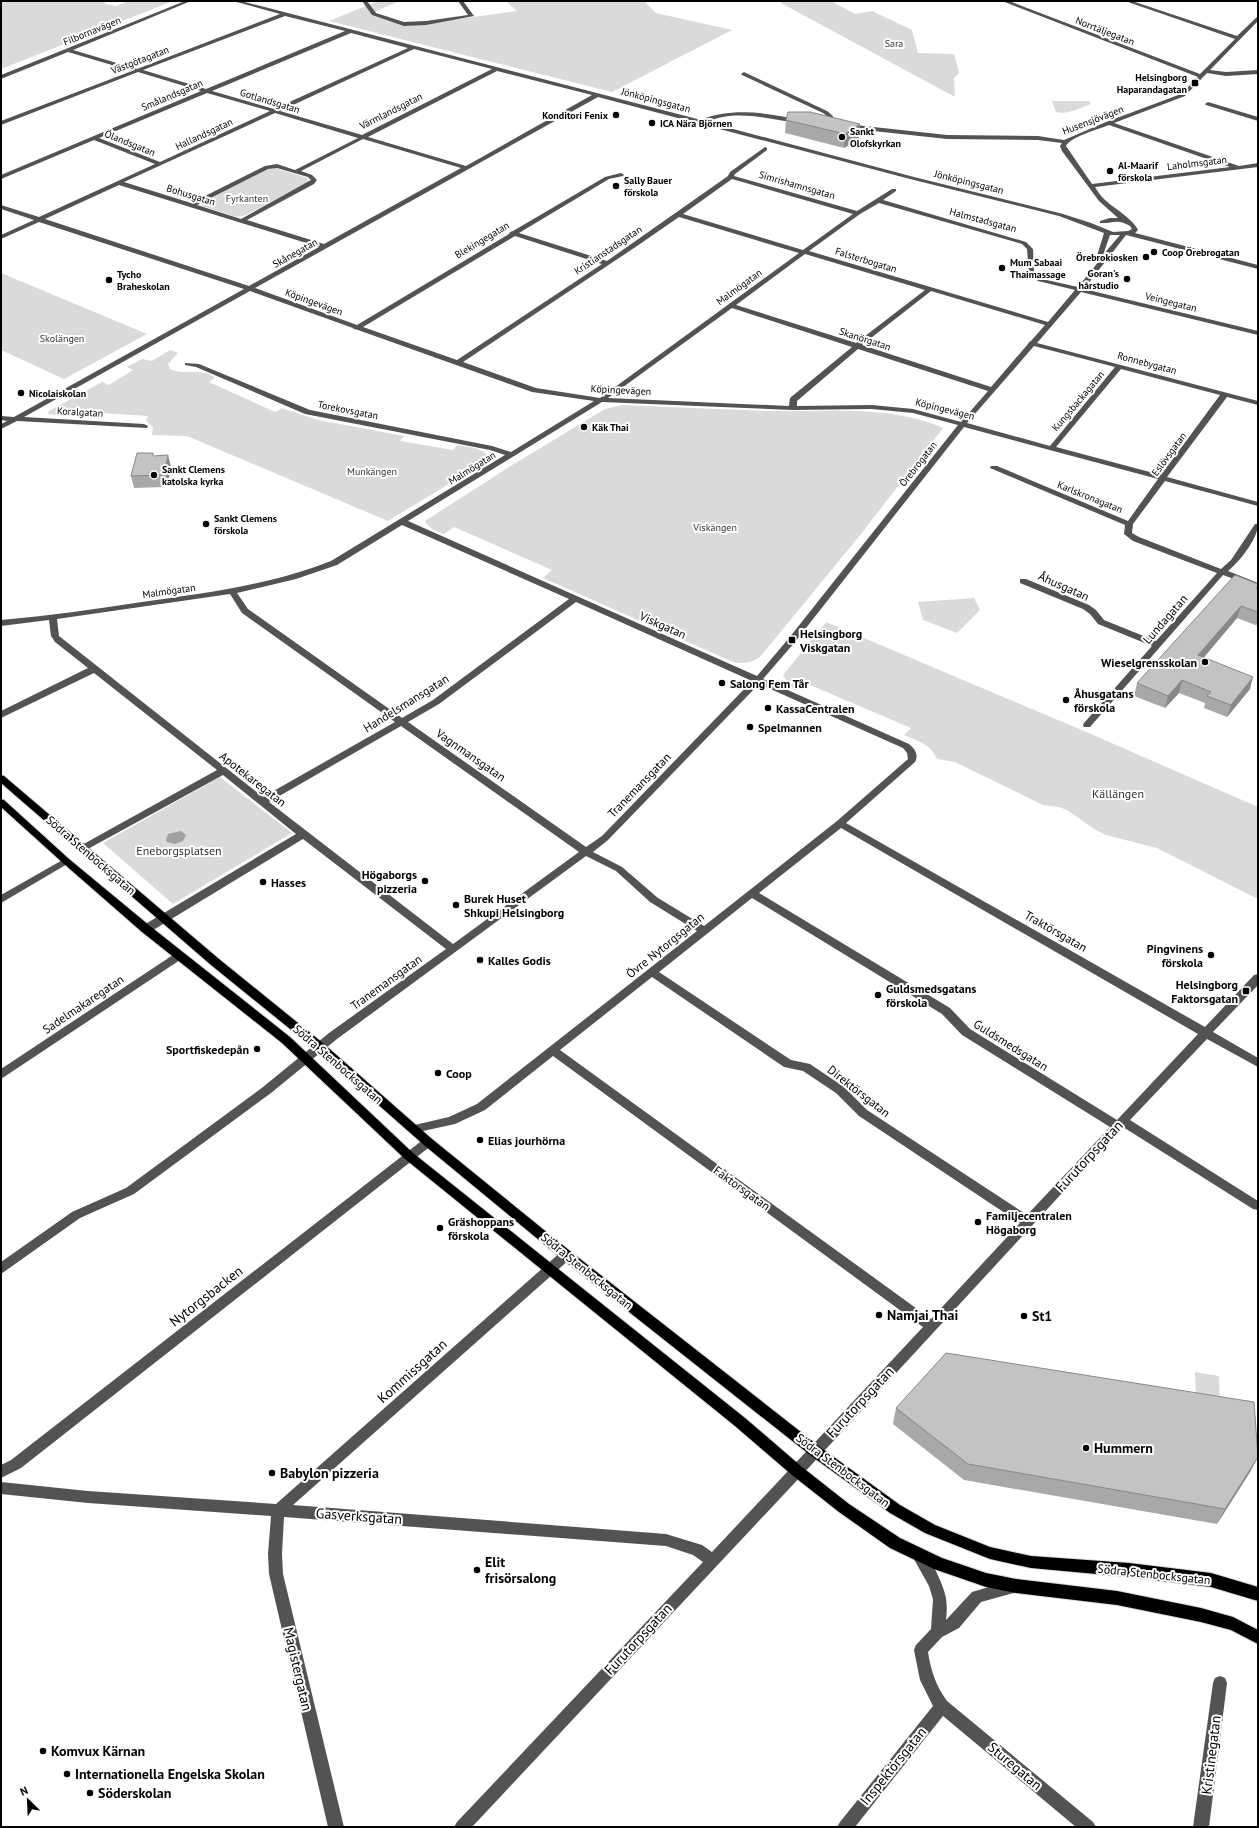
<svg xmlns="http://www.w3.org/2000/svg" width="1259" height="1828" viewBox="0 0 1259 1828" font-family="'PT Sans',sans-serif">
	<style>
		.green { fill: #dadada }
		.water { fill: #a1a1a1 }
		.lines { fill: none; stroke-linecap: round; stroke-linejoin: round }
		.major-casing { stroke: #dbdbdb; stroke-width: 2 }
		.minor { fill: #535353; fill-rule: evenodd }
		.major { fill: #000; fill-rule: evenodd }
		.wall { fill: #a8a8a8 }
		.shaded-wall { fill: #888 }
		.building { fill: #c3c3c3; stroke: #888 }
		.poi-dot { fill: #000; stroke: #fff; stroke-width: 1.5 }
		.labels { text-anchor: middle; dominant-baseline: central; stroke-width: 4; stroke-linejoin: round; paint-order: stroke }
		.far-street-label { font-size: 10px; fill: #000; stroke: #fff }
		.far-park-label { font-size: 10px; fill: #313131; stroke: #fff }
		.far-poi-label { font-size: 10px; font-weight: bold; fill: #000; stroke: #fff; text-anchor: start }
		.street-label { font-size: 12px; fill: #000; stroke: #fff }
		.poi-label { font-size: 12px; font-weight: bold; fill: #000; stroke: #fff; text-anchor: start }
		.park-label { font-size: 12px; fill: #313131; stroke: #fff }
		.near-street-label { font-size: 14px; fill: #000; stroke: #fff }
		.near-poi-label { font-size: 14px; font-weight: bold; fill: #000; stroke: #fff; text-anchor: start }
	</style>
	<rect width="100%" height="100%" fill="#fff"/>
	<g class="green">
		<polygon points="1,1 103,1 106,4 116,6 129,1 173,1 1,69"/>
		<polygon points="378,1 400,1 378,10 371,15 408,26 517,11 506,1 644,1 656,13 732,30 612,92 329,21"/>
		<polygon points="781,1 831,1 855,14 872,11 912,30 918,53 954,54 959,73 954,78 955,97 781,3"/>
		<path d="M1052,101h37l2,3c-11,4 -24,11 -35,8z"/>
		<polygon points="275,168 307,178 309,182 246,215 237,217 202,206 202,203 267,169"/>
		<polygon points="1,273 147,334 64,379 1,350"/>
		<path d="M170,350l8,3 -10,11 2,5c13,7 35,-2 45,9l-6,4 66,30 7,-4 36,12 86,16 -4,5 53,9 4,-5c10,2 25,2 32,12l-4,5 -97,59 -201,-85 -35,-1 1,-8 -7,-6 2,-5 -78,-5 -4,5 -19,-2 2,-3 53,-29 7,3 24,-15 -6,-3 15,-8 10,2z"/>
		<path d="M623,405c51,2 102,5 152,6 57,1 116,-6 168,17l-82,106 -101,123c-9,6 -17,7 -27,5l-190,-84 9,-8 -98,-43 -10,7c-8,-3 -15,-5 -19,-13l84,-54 96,-58z"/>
		<polygon points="974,598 980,610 957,633 923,620 918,602"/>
		<path d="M826,622l265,112 167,73v92l-101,-51 -51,-13 -10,-5 -29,-20 -8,-3 -16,-2 -88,-43 -18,-3c-6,-15 -19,-18 -33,-24l7,-7 -108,-46 -8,7 -5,-2 -7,-12z"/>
		<polygon points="220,777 292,833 173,904 103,843"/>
		<polygon points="1195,1372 1219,1376 1220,1401 1196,1398"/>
	</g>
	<polygon class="water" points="181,831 186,835 183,841 175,844 167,842 166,840 168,834"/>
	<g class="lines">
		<defs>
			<g id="major">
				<polygon points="1,775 4,776 219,959 324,1044 432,1139 570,1251 820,1447 900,1505 935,1525 990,1547 1031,1556 1129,1563 1211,1573 1258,1587 1258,1601 1211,1587 1129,1577 1031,1568 990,1559 925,1533 890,1513 810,1455 562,1259 424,1145 316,1050 211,965 1,783"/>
				<polygon points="1,799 4,800 69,859 150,926 290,1037 413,1153 745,1418 802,1467 849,1504 900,1538 942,1558 986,1573 1016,1579 1117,1591 1201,1608 1233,1617 1258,1630 1258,1644 1231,1630 1201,1622 1117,1605 1016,1593 986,1587 934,1569 890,1548 839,1512 792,1475 735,1426 405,1159 282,1043 142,932 63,863 1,807"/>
			</g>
		</defs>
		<use href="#major" class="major-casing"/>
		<g class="minor">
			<path d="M185,1h6l-118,49 64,19 143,-55 -47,-13h8l460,119c30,-13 68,-7 99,0v2l-2,1c-29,-4 -63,-14 -91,-1l207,55 149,37 28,9 22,9 15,-1 4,-2 -2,-3c-14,-8 -17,-2 -30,-3v-2l10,-3h8l-19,-17 -37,-50 -2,-5 2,-3 -24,-3 -91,-1 -101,-11 -3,-2 3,-2 101,11 91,1 26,4 42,-18 75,-28 17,-17 -196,-76h7l191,73 35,-35 -110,-38h7l105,35 21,-20v5l-48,49 16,2 32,-2v4l-32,2 -19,-3 -22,23 -71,27 125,43 19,-3v4l-163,20c3,5 6,9 10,13 9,8 29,20 33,30l-3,3 123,32v4l-132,-34 -42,54 174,42v4l-177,-43 -44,51 221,58v4l-31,-8 -60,80 91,25v4l-93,-25 -32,43 -1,9 7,4 82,32 10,-9 24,-36h3c0,15 -19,38 -30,47l30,12v5l-35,-13 -133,152h-6l-1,-2 1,-2 68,-77 -54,-22 -8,-10 -7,-5 -63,-26v-4h6l63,26 7,5 8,10 52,21 61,-68 -84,-32 -9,-7 1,-9 -135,-57 1,-2h6l131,55 30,-42 -194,-52 -169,215 -32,37 146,65c6,5 10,11 6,18l-69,61 359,204 49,-52 4,-1v11l-45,47 45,26v9l-51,-28 -77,81 128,81v9l-5,-1 -130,-82 -321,348 -330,352h-18l3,-5 246,-260 -10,-7 -27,-9 -382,-29 -2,37 1,20 61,253h-16l-59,-253 -1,-20 3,-38 -183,-13 -87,-9v-12l87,9 188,13 286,-253 4,-1 4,1 2,4 -2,4 -277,246 373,29 36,11 10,7 211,-225 -370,-271 -68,54 -30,14 -41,9 -4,-1 -2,-3 2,-3 39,-9 28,-13 220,-173 -47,-29 -34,-31 -30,-15 -249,183 -66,54 -137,101 -54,24 -79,56v-12l71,-50 54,-24 137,-101 66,-54 117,-84 -143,-110 -153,93h-8l-1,-3 1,-3 154,-92 -73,-59 -137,75h-6l-2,-2 2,-2 137,-76 -123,-97 -93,45v-7l87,-43 -33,-26 -4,-6 -2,-16 -48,6v-6c47,-4 94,-11 141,-18 64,-9 128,-17 189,-41l174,-106 -15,-5 -185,-36 -109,-47 -11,-2v-2l14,1 111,46 182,36 19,6 83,-51 -62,-9 -174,-62 -4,-1 -1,-1 -103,-37 -226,126 120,7 4,2 -1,2 -130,-7 -16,8v-5l6,-3 -6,-1v-4l13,1 230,-128 -205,-67 -38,17v-4l33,-15 -33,-11v-4l38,12 116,-53 -61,-24 -93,39v-4l200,-84 -63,-19 -137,53v-4l131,-50 -64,-19 -67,27v-4zM285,16l60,15 -139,58 -63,-19zM351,33l57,15 -134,61 -62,-18zM414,49l78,20 -130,66 -82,-24zM497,71l95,24 -126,71 -98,-29zM207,93l63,18 -110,51 -61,-24zM598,97l312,82 149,37 45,17 -8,26 3,2 -21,26 -36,-8 -8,-7 -1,-23 -7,-7 -143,-42 13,-9v-2h-4l-35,22 -123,-35 1,-2 32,-24v-2l-2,-1 -35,25 -2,4 -121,85 -88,-28 90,-54 14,-3 1,-1 -3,-2 -16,4 -92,54 -3,1 -1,2 -152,91 -102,-37zM275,113l83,25 -63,32 -18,-6 -12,2 -74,37 -67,-21zM1109,125l121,42 -138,17 -26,-38c4,-9 33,-17 43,-21zM363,139l98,29 -137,76 -77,-24 67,-36 3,-4 -5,-5 -11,-4zM277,168l31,9 3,3 -70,39 -44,-14 71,-36zM732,179l121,35 -50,36 -120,-36zM119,185l200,62 -70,39 -204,-67zM879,203l143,41 5,5 2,25 9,7 37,9 -27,32 -239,-71 51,-37zM679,217l120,36 -199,145 -64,-10 -73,-26 174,-116zM1110,235h10l-17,20zM515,236l87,28 -145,96 -94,-33zM805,254l120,36 -69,53 -120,-38zM931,291l114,34 -14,16 -2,1 -1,2 -37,43 -129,-42zM732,308l120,39 -62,51 -1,8 -181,-8zM1034,346l81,21 -65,79 -83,-23zM858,349l130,42 -27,31 -48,-13 -41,-4 -75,1v-5zM1121,369l99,26 -59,80 -105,-28zM602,402l191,8 79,-1 41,4 45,12 -169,213 -32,38 -349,-155zM402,525l167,74 -136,101 -31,18 -154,-109 -11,-16 59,-14 41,-14zM230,594l12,19 153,109 -132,75 -204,-161 -2,-17zM576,602l176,79 -150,155 -16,11 -178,-125 31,-18zM759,684l144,64 4,5 1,6 -71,62 -133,105 -46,-28 -36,-31 -29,-15 15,-12zM401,726l178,126 -126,92 -184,-142zM841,828l357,206 -81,86 -147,-91 -20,-21 -191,-115zM752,898l190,116 20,21 148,92 -83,88 -160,-105 -23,-23 -34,-23 -19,-4 -132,-88zM652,977l132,90 19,4 33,22 23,23 161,107 -89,96 -371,-269z"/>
			<polygon points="362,1 367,1 376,13 404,22 426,21 468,15 458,1 463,1 474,16 426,25 404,26 372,15"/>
			<polygon points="744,72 827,111 833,116 831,124 826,125 827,116 823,113 742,75 741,74"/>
			<polygon points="1208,102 1258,117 1258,121 1206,105 1205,104"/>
			<polygon points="66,858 69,859 71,861 69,863 1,903 1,895"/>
			<polygon points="179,951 184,955 183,958 1,1079 1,1069"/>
			<polygon points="428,1138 432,1139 434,1142 432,1145 21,1468 1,1478 1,1465 11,1460 424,1139"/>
			<path d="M918,1548c11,4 26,38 28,50 1,7 1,15 0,22l26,-28 44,-13 5,2 2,5 -2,5 -40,11 -22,26 -17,9 -14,15c3,19 8,34 19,49l146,121 3,5h-20l-133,-111 -88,111h-18l3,-5 93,-116 -13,-26 -6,-30 2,-5 15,-16 2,-30 -4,-13 -18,-32 2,-5z"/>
			<polygon points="1220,1676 1225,1678 1227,1683 1209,1827 1193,1827 1213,1683 1215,1678"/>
		</g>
		<use href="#major" class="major"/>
	</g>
	<g class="wall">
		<polygon points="786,120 860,124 859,138 844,148 785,133"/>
		<polygon points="154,456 171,467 168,482 165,482 164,487 134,488 131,476"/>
		<polygon points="1258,584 1258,626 1237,618 1204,657 1250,689 1227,717 1204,708 1205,703 1179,693 1165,708 1134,696 1137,683"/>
		<polygon points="896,1408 1258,1457 1250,1472 1217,1524 964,1480 893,1424"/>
	</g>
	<g class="shaded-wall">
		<polygon points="860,124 859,138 844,148 845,134"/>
		<polygon points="168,455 171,467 168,482 165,470"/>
		<polygon points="162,470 165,482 164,487 162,475"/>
		<polygon points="1241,606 1237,618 1195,668 1198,655"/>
		<polygon points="1253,677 1250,689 1227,717 1231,705"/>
		<polygon points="1182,680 1179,693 1165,708 1168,696"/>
		<polygon points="1258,1457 1250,1472 1217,1524 1225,1509"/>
	</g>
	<g class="building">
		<polygon points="788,112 810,112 860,124 845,134 786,120"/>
		<polygon points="137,453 153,453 153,456 168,455 165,470 162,470 162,475 131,476"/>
		<polygon points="1235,575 1258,584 1258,586 1256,588 1258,589 1258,612 1241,606 1198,655 1253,677 1231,705 1207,696 1211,692 1182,680 1168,696 1137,683"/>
		<polygon points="946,1353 1254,1402 1258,1457 1225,1509 968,1464 896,1408"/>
	</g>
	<g class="poi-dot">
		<rect x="1191" y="79" width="8" height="8" rx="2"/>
		<circle cx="616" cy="115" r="4"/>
		<circle cx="652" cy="123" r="4"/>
		<circle cx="842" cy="137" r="4"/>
		<circle cx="1110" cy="171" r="4"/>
		<circle cx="616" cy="186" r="4"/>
		<circle cx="1154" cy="252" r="4"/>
		<circle cx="1146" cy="257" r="4"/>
		<circle cx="1002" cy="268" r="4"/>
		<circle cx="1127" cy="279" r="4"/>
		<circle cx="109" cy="280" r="4"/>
		<circle cx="21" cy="393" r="4"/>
		<circle cx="584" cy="427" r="4"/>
		<circle cx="154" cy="475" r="4"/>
		<circle cx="206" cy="524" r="4"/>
		<rect x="788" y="636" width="8" height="8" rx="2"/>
		<circle cx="1205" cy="662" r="4"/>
		<circle cx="722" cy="683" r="4"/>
		<circle cx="1066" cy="700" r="4"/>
		<circle cx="768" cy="708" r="4"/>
		<circle cx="750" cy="727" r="4"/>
		<circle cx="425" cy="881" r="4"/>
		<circle cx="263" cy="882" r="4"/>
		<circle cx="456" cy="905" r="4"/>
		<circle cx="1211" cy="955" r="4"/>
		<circle cx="480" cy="960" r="4"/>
		<rect x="1242" y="987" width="8" height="8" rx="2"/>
		<circle cx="878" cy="995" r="4"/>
		<circle cx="257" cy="1049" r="4"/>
		<circle cx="438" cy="1073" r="4"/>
		<circle cx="480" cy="1140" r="4"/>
		<circle cx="978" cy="1222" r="4"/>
		<circle cx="440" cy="1228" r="4"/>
		<circle cx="879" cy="1315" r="4"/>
		<circle cx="1024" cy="1316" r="4"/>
		<circle cx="1086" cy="1448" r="4"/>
		<circle cx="272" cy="1473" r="4"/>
		<circle cx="477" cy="1570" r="4"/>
		<circle cx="43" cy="1751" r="4"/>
		<circle cx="67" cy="1774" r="4"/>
		<circle cx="90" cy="1793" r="4"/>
	</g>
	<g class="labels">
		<g class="far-street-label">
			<text transform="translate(92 31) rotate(-22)">Filbornavägen</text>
			<text transform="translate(1105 31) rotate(21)">Norrtäljegatan</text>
			<text transform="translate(140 60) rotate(-21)">Västgötagatan</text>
			<text transform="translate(172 95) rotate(-23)">Smålandsgatan</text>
			<text transform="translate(656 100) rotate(15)">Jönköpingsgatan</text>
			<text transform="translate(270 101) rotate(17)">Gotlandsgatan</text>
			<text transform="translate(391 111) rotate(-27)">Värmlandsgatan</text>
			<text transform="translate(1093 120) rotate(-21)">Husensjövägen</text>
			<text transform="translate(204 134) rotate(-25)">Hallandsgatan</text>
			<text transform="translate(130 143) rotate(22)">Ölandsgatan</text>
			<text transform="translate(1197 163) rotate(-7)">Laholmsgatan</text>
			<text transform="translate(969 182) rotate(14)">Jönköpingsgatan</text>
			<text transform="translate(797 185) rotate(16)">Simrishamnsgatan</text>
			<text transform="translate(191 195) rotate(17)">Bohusgatan</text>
			<text transform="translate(983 220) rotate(15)">Halmstadsgatan</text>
			<text transform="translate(482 240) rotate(-31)">Blekingegatan</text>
			<text transform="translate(608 250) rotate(-34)">Kristianstadsgatan</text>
			<text transform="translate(295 253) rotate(-29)">Skånegatan</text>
			<text transform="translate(866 260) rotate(17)">Falsterbogatan</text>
			<text transform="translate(739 287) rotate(-36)">Malmögatan</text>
			<text transform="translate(314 302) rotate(20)">Köpingevägen</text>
			<text transform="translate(1171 302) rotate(14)">Veingegatan</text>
			<text transform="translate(865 339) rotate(18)">Skanörgatan</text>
			<text transform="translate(1147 363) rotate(15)">Ronnebygatan</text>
			<text transform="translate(621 390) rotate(3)">Köpingevägen</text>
			<text transform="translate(1078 401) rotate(-50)">Kungsbackagatan</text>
			<text transform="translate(945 409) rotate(14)">Köpingevägen</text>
			<text transform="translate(348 410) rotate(11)">Torekovsgatan</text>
			<text transform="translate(80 412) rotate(3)">Koralgatan</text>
			<text transform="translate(1169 454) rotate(-54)">Eslövsgatan</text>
			<text transform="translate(918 464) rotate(-52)">Örebrogatan</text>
			<text transform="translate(472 468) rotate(-32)">Malmögatan</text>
			<text transform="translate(1090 497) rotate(22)">Karlskronagatan</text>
			<text transform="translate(169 591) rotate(-8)">Malmögatan</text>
		</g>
		<g class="far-park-label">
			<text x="894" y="43">Sara</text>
			<text x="247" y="198">Fyrkanten</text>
			<text x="62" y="338">Skolängen</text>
			<text x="372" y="471">Munkängen</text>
			<text x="715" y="527">Viskängen</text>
		</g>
		<g class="far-poi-label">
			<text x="1187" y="77" text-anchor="end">Helsingborg<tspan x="1187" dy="12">Haparandagatan</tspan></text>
			<text x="608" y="115" text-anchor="end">Konditori Fenix</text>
			<text x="660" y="123">ICA Nära Björnen</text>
			<text x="850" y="131">Sankt<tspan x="850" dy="12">Olofskyrkan</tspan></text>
			<text x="1118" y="165">Al-Maarif<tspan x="1118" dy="12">förskola</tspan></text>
			<text x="624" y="180">Sally Bauer<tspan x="624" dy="12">förskola</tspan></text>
			<text x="1162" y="252">Coop Örebrogatan</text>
			<text x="1138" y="257" text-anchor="end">Örebrokiosken</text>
			<text x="1010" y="262">Mum Sabaai<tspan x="1010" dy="12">Thaimassage</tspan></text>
			<text x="1119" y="273" text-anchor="end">Goran's<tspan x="1119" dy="12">hårstudio</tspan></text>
			<text x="117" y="274">Tycho<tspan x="117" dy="12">Braheskolan</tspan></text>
			<text x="29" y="393">Nicolaiskolan</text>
			<text x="592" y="427">Käk Thai</text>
			<text x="162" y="469">Sankt Clemens<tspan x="162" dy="12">katolska kyrka</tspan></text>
			<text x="214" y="518">Sankt Clemens<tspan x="214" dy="12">förskola</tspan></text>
		</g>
		<g class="street-label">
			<text transform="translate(1064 586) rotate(24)">Åhusgatan</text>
			<text transform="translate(1165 619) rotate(-49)">Lundagatan</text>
			<text transform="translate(663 625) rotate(24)">Viskgatan</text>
			<text transform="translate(406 703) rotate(-32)">Handelsmansgatan</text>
			<text transform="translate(471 755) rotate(35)">Vagnmansgatan</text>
			<text transform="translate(253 779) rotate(38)">Apotekaregatan</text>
			<text transform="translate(639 785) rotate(-46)">Tranemansgatan</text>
			<text transform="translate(91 855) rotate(41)">Södra Stenbocksgatan</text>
			<text transform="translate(1056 931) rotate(30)">Traktörsgatan</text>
			<text transform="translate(665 945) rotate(-39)">Övre Nytorgsgatan</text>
			<text transform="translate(386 982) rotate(-36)">Tranemansgatan</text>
			<text transform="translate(83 1004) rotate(-34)">Sadelmakaregatan</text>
			<text transform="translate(1011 1045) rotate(32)">Guldsmedsgatan</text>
			<text transform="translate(338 1064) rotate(41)">Södra Stenbocksgatan</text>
			<text transform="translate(859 1091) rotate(38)">Direktörsgatan</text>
			<text transform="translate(742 1188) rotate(36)">Faktorsgatan</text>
			<text transform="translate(587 1271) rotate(39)">Södra Stenbocksgatan</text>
			<text transform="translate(843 1470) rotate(37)">Södra Stenbocksgatan</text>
			<text transform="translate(1154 1574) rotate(6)">Södra Stenbocksgatan</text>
		</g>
		<g class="poi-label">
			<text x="800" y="633">Helsingborg<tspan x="800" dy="14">Viskgatan</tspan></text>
			<text x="1197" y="662" text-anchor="end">Wieselgrensskolan</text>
			<text x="730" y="683">Salong Fem Tår</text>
			<text x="1074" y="693">Åhusgatans<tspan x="1074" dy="14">förskola</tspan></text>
			<text x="776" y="708">KassaCentralen</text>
			<text x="758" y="727">Spelmannen</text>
			<text x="417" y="874" text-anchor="end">Högaborgs<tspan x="417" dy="14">pizzeria</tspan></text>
			<text x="271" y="882">Hasses</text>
			<text x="464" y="898">Burek Huset<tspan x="464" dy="14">Shkupi Helsingborg</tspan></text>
			<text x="1203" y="948" text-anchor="end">Pingvinens<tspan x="1203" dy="14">förskola</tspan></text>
			<text x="488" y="960">Kalles Godis</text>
			<text x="1238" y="984" text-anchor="end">Helsingborg<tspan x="1238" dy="14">Faktorsgatan</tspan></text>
			<text x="886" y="988">Guldsmedsgatans<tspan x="886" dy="14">förskola</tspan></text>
			<text x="249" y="1049" text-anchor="end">Sportfiskedepån</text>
			<text x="446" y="1073">Coop</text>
			<text x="488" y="1140">Elias jourhörna</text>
			<text x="986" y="1215">Familjecentralen<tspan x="986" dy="14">Högaborg</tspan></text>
			<text x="448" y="1221">Gräshoppans<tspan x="448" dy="14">förskola</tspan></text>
		</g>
		<g class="park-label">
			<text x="1118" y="793">Källängen</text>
			<text x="179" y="850">Eneborgsplatsen</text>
		</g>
		<g class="near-street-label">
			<text transform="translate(1089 1156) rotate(-47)">Furutorpsgatan</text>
			<text transform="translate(206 1296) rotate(-38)">Nytorgsbacken</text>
			<text transform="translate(412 1371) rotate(-42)">Kommissgatan</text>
			<text transform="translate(860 1402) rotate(-47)">Furutorpsgatan</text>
			<text transform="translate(359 1516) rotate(4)">Gasverksgatan</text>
			<text transform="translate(638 1639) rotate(-47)">Furutorpsgatan</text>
			<text transform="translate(298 1669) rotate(77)">Magistergatan</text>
			<text transform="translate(1211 1755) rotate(-83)">Kristinegatan</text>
			<text transform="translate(893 1766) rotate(-51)">Inspektörsgatan</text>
			<text transform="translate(1015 1766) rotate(40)">Sturegatan</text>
		</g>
		<g class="near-poi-label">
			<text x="887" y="1315">Namjai Thai</text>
			<text x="1032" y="1316">St1</text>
			<text x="1094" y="1448">Hummern</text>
			<text x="280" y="1473">Babylon pizzeria</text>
			<text x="485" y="1562">Elit<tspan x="485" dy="16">frisörsalong</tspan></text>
			<text x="51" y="1751">Komvux Kärnan</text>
			<text x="75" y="1774">Internationella Engelska Skolan</text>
			<text x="98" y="1793">Söderskolan</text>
		</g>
	</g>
	<rect width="1259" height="1828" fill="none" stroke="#000000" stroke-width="4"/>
	<g transform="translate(28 1800) rotate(336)" stroke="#ffffff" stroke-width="3" paint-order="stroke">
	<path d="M0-3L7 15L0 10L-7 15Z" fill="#000000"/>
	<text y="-6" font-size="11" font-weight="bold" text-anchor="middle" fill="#000000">N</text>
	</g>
</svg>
